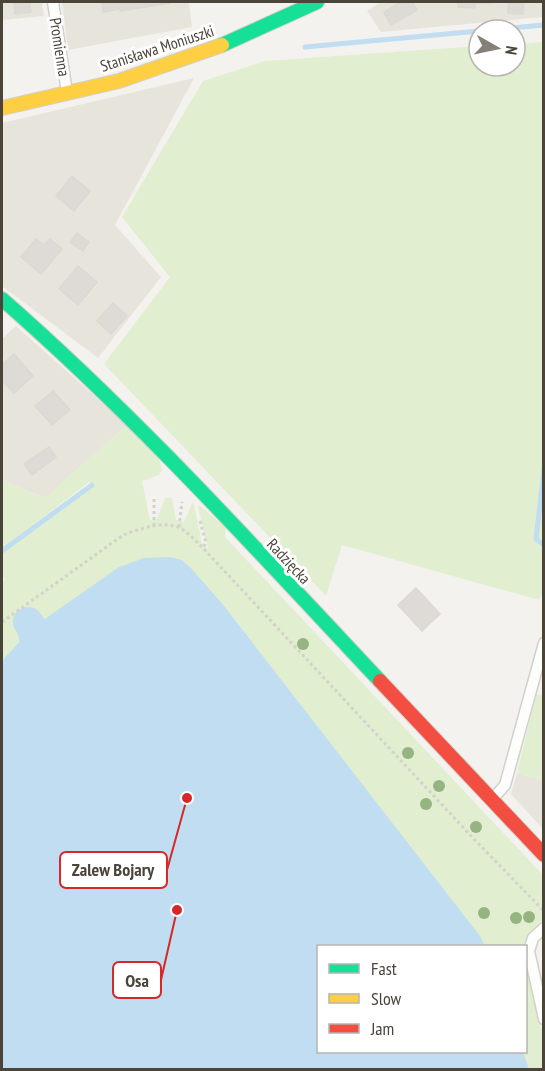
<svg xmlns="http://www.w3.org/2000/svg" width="545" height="1071" viewBox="0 0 545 1071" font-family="'PT Sans Narrow',sans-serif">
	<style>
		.residential { fill: #e7e4dc }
		.green { fill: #e1eecf }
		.water { fill: #c0ddf1 }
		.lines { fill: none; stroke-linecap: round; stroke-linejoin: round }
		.stream { stroke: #c0ddf1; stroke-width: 5 }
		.river { stroke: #c0ddf1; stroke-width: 30 }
		.building { fill: #dedbd6; stroke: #dcd9d4; stroke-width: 1.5 }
		.lane-casing { stroke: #d2d0cb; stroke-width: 13 }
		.fast-casing { stroke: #d3cfc5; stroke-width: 16 }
		.slow-casing { stroke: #d3cfc5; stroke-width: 16 }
		.jam-casing { stroke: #d3cfc5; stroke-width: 16 }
		.path { stroke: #d3d2cc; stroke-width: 3; stroke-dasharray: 3 3; stroke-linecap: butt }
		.lane { stroke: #fdfdfc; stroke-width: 10 }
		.fast { stroke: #16e098; stroke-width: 14 }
		.slow { stroke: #ffcf43; stroke-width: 14 }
		.jam { stroke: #f24e42; stroke-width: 14 }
		.tree { fill: #96b382 }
		.labels { text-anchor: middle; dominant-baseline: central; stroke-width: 6; stroke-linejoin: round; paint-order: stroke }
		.street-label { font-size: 16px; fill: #4b4439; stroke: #fff }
		.leader { fill: none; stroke: #d62828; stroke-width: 2 }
		.callout-dot { fill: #d62828; stroke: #fff; stroke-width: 2 }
		.callout { fill: #fff; stroke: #d62828; stroke-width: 2 }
		.callout-label { font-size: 18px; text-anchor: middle; font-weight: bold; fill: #4b4439 }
	</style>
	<rect width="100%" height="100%" fill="#f4f2ee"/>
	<g class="residential">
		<polygon points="2,2 42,2 44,16 2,20"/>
		<polygon points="62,2 189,2 192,27 68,50"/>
		<polygon points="381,2 543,2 543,17 381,32 367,11"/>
		<polygon points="194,78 115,225 161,277 98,358 2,286 2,123"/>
		<polygon points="16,326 127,425 45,498 2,480 2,339"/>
		<polygon points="517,773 543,780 543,829 511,794"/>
	</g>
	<g class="green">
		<polygon points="543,42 543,591 539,600 342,545 326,596 104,364 170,277 122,217 203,81 265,61 479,46 479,66 515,66 515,44"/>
		<polygon points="127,425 159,459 162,470 159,475 142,481 150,520 157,519 165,498 172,498 176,520 184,522 193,501 202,543 208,549 198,507 199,505 226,528 225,537 543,875 543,919 528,936 524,946 318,946 318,1052 526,1052 526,959 539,1023 543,1033 543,1069 2,1069 2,582 5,580 2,575 2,553 95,485 89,482 2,549 2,480 45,498"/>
		<polygon points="536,694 543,696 543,780 517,773"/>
	</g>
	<polygon class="water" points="169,557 182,560 190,567 224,606 480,936 485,946 318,946 318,1052 523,1052 529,1069 2,1069 2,661 32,628 119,567 144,558"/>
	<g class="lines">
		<g class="stream">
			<polyline points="487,30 544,25"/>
			<polyline points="305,47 479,31"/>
			<polyline points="544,470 536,539 544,545"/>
			<polyline points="2,551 92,485"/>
		</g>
		<polyline class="river" points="28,622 32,628 40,669"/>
	</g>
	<g class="building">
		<polygon points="14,2 30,2 31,12 15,14"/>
		<polygon points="102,2 170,2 170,3 120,11 120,9 103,12"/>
		<polygon points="401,2 412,2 417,10 391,25 384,12"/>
		<polygon points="450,2 490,2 490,3 475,3 475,8 458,7 458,2"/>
		<polygon points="509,2 524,2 523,14 508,13"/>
		<polygon points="72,176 90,191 74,211 56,196"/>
		<polygon points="77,233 89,242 83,251 70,242"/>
		<polygon points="36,239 44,245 50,239 62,249 41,274 21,257"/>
		<polygon points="78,266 97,282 78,305 59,289"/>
		<polygon points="113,303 127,316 111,334 97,321"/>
		<polygon points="14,354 33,376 14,393 2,380 2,365"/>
		<polygon points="53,391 70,410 52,425 35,406"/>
		<polygon points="49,447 56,457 32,475 24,464"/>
		<polygon points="416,588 440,614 422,631 398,605"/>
	</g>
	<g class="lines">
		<defs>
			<g id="lane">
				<polyline points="53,2 67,92"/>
				<polyline points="492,800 505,785 544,643"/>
				<polyline points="544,928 533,938 529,951 544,1019"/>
			</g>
			<g id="fast">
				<polyline points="222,45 317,2"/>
				<path d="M2,299c135,118 255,251 378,382"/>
			</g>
			<polyline id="slow" points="2,108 119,81 222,45"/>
			<polyline id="jam" points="380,681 544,855"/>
		</defs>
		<use href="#lane" class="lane-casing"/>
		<use href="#fast" class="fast-casing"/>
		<use href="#slow" class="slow-casing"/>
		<use href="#jam" class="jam-casing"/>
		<g class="path">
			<polyline points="154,499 154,527"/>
			<polyline points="200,521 206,543 203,548"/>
			<polyline points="179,527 182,502"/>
			<path d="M2,622l121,-87c16,-6 41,-15 57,-7 9,5 16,13 23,20l270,290 71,73"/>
		</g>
		<use href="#lane" class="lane"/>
		<use href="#fast" class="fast"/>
		<use href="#slow" class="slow"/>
		<use href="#jam" class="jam"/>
	</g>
	<g class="tree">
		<circle cx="303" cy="644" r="6"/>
		<circle cx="408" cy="753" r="6"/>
		<circle cx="439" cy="786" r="6"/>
		<circle cx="426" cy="804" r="6"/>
		<circle cx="476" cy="827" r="6"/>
		<circle cx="484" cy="913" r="6"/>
		<circle cx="529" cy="917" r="6"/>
		<circle cx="516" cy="918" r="6"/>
	</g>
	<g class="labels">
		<g class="street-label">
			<text transform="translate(60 47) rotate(81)">Promienna</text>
			<text transform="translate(157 48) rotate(-18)">Stanisława Moniuszki</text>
			<text transform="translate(289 561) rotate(47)">Radzięcka</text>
		</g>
	</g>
	<path class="leader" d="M187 798L167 870M177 910L161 980"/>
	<g class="callout-dot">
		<circle cx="187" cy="798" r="6"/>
		<circle cx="177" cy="910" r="6"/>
	</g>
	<g class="callout">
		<rect x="60" y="852" width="107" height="36" rx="6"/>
		<rect x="113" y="962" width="48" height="36" rx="6"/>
	</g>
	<g class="callout-label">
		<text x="113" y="876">Zalew Bojary</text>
		<text x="137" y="987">Osa</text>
	</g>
	<rect width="545" height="1071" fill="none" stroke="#4b4439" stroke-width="6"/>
	<rect x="317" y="945" width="210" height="108" fill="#ffffff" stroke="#b7b4b0" stroke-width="1.5"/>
	<rect x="329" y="964" width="30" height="9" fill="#16e098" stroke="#b7b4b0" stroke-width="1.5"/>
	<text x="371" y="975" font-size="18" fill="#4b4439">Fast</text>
	<rect x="329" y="994" width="30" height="9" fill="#ffcf43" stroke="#b7b4b0" stroke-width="1.5"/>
	<text x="371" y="1005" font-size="18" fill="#4b4439">Slow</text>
	<rect x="329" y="1024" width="30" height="9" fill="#f24e42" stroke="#b7b4b0" stroke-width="1.5"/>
	<text x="371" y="1035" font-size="18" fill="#4b4439">Jam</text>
	<g transform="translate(497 48) rotate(99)"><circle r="28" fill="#ffffff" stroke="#b7b4b0" stroke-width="1.5"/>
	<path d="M0-4.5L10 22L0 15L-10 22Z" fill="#868178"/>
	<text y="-9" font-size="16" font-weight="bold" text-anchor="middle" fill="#4b4439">N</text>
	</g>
</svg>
